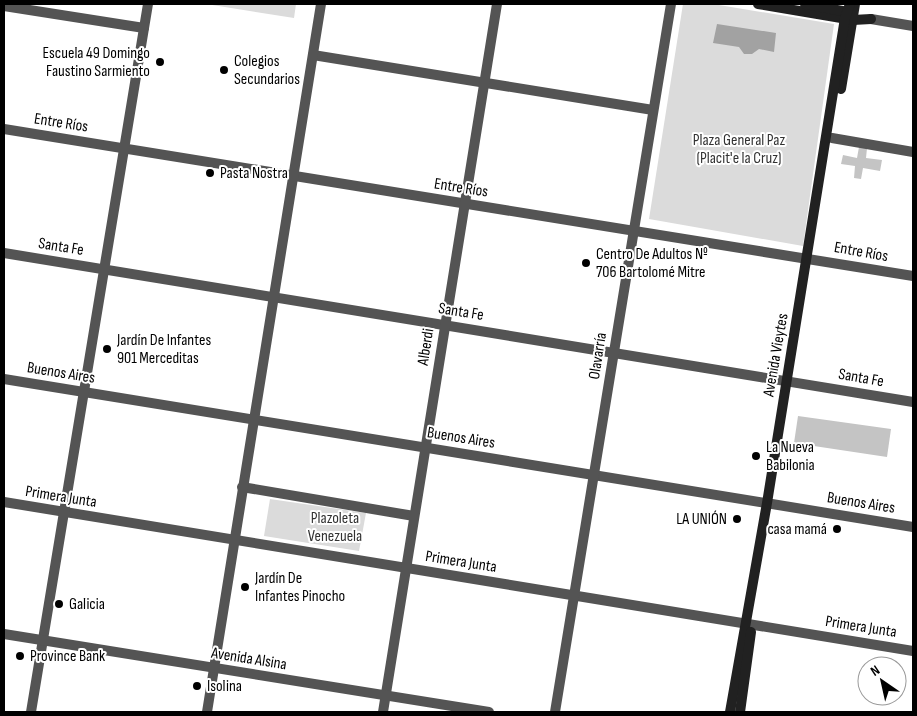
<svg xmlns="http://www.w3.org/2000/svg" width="917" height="716" viewBox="0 0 917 716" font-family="'Sofia Sans Condensed',sans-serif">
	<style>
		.green { fill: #dbdbdb }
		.water { fill: #a2a2a2 }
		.building { fill: #c4c4c4 }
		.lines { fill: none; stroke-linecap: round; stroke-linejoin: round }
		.minor { stroke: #545454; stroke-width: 10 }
		.tertiary { stroke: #545454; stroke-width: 10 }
		.secondary { stroke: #212121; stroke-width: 10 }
		.poi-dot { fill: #000; stroke: #fff; stroke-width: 2 }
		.labels { text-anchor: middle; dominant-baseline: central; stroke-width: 4; stroke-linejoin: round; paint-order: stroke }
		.poi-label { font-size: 16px; fill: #000; stroke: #fff; text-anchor: start }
		.street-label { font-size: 16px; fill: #000; stroke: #fff }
		.park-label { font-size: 16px; fill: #323232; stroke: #fff }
	</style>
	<rect width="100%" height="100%" fill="#fff"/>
	<g class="green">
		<polygon points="206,4 296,4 294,18"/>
		<polygon points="683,4 713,4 834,24 803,246 649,219"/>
		<polygon points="270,499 366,513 359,551 264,536"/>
	</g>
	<polygon class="water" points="717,24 776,33 774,52 759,49 752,54 744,54 739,47 713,43"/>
	<g class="building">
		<polygon points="859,147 867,148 866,158 882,160 880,171 863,168 861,179 854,178 855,166 841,164 843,155 857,158"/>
		<polygon points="798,416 891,429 887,457 794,443"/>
	</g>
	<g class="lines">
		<g class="minor">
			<polyline points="4,6 144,28"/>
			<polyline points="313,55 653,110"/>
			<polyline points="4,129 913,276"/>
			<polyline points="832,138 913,152"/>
			<polyline points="4,253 913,402"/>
			<polyline points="4,379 913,527"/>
			<polyline points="242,487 414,516"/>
			<polyline points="4,502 913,651"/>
			<polyline points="31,712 148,4"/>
			<polyline points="207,712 321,4"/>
			<polyline points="383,712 497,4"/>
			<polyline points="555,712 671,4"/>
		</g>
		<g class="tertiary">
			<polyline points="871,19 913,26"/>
			<polyline points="4,634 489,712"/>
		</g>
		<g class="secondary">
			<polyline points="758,4 853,20 871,19"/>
			<polyline points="805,4 853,13"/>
			<polyline points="841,89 855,4"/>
			<polyline points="730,712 767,503 845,18 850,4"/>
			<polyline points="740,712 751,632"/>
		</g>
	</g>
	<g class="poi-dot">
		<circle cx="160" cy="62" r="5"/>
		<circle cx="224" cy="70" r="5"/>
		<circle cx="210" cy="173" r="5"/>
		<circle cx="586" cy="263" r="5"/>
		<circle cx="107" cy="349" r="5"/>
		<circle cx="756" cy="456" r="5"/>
		<circle cx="737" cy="519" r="5"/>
		<circle cx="837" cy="529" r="5"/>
		<circle cx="245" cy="587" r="5"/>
		<circle cx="59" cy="604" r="5"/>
		<circle cx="20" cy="656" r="5"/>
		<circle cx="197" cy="686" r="5"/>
	</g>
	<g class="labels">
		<g class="poi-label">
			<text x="150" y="53" text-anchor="end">Escuela 49 Domingo<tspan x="150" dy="18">Faustino Sarmiento</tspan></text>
			<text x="234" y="61">Colegios<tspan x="234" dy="18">Secundarios</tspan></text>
			<text x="220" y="173">Pasta Nostra</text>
			<text x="596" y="254">Centro De Adultos Nº<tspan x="596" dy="18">706 Bartolomé Mitre</tspan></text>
			<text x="117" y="340">Jardín De Infantes<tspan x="117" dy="18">901 Merceditas</tspan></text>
			<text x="766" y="447">La Nueva<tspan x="766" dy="18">Babilonia</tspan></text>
			<text x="727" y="519" text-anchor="end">LA UNIÓN</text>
			<text x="827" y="529" text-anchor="end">casa mamá</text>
			<text x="255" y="578">Jardín De<tspan x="255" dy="18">Infantes Pinocho</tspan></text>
			<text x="69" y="604">Galicia</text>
			<text x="30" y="656">Province Bank</text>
			<text x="207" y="686">Isolina</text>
		</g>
		<g class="street-label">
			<text transform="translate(61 123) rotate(9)">Entre Ríos</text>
			<text transform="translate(461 188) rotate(9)">Entre Ríos</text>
			<text transform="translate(61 247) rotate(9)">Santa Fe</text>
			<text transform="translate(861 252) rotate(10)">Entre Ríos</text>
			<text transform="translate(461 312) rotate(9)">Santa Fe</text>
			<text transform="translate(426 347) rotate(-81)">Alberdi</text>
			<text transform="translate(776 355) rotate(-80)">Avenida Vieytes</text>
			<text transform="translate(598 356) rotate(-81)">Olavarría</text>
			<text transform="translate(61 373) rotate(9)">Buenos Aires</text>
			<text transform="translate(861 378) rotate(10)">Santa Fe</text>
			<text transform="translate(461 438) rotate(9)">Buenos Aires</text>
			<text transform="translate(61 497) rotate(9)">Primera Junta</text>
			<text transform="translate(861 503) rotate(9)">Buenos Aires</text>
			<text transform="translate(461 562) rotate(9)">Primera Junta</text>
			<text transform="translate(861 627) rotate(9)">Primera Junta</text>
			<text transform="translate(249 659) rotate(9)">Avenida Alsina</text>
		</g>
		<g class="park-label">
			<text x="739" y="140">Plaza General Paz<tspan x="739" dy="18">(Placit'e la Cruz)</tspan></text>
			<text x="335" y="518">Plazoleta<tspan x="335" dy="18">Venezuela</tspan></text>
		</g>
	</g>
	<rect width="917" height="716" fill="none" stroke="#000000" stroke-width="10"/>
	<g transform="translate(882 681) rotate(326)"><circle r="24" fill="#ffffff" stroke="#999999"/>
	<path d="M0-4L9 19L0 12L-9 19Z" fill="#000000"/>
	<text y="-8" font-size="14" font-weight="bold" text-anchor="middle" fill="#000000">N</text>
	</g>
</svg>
